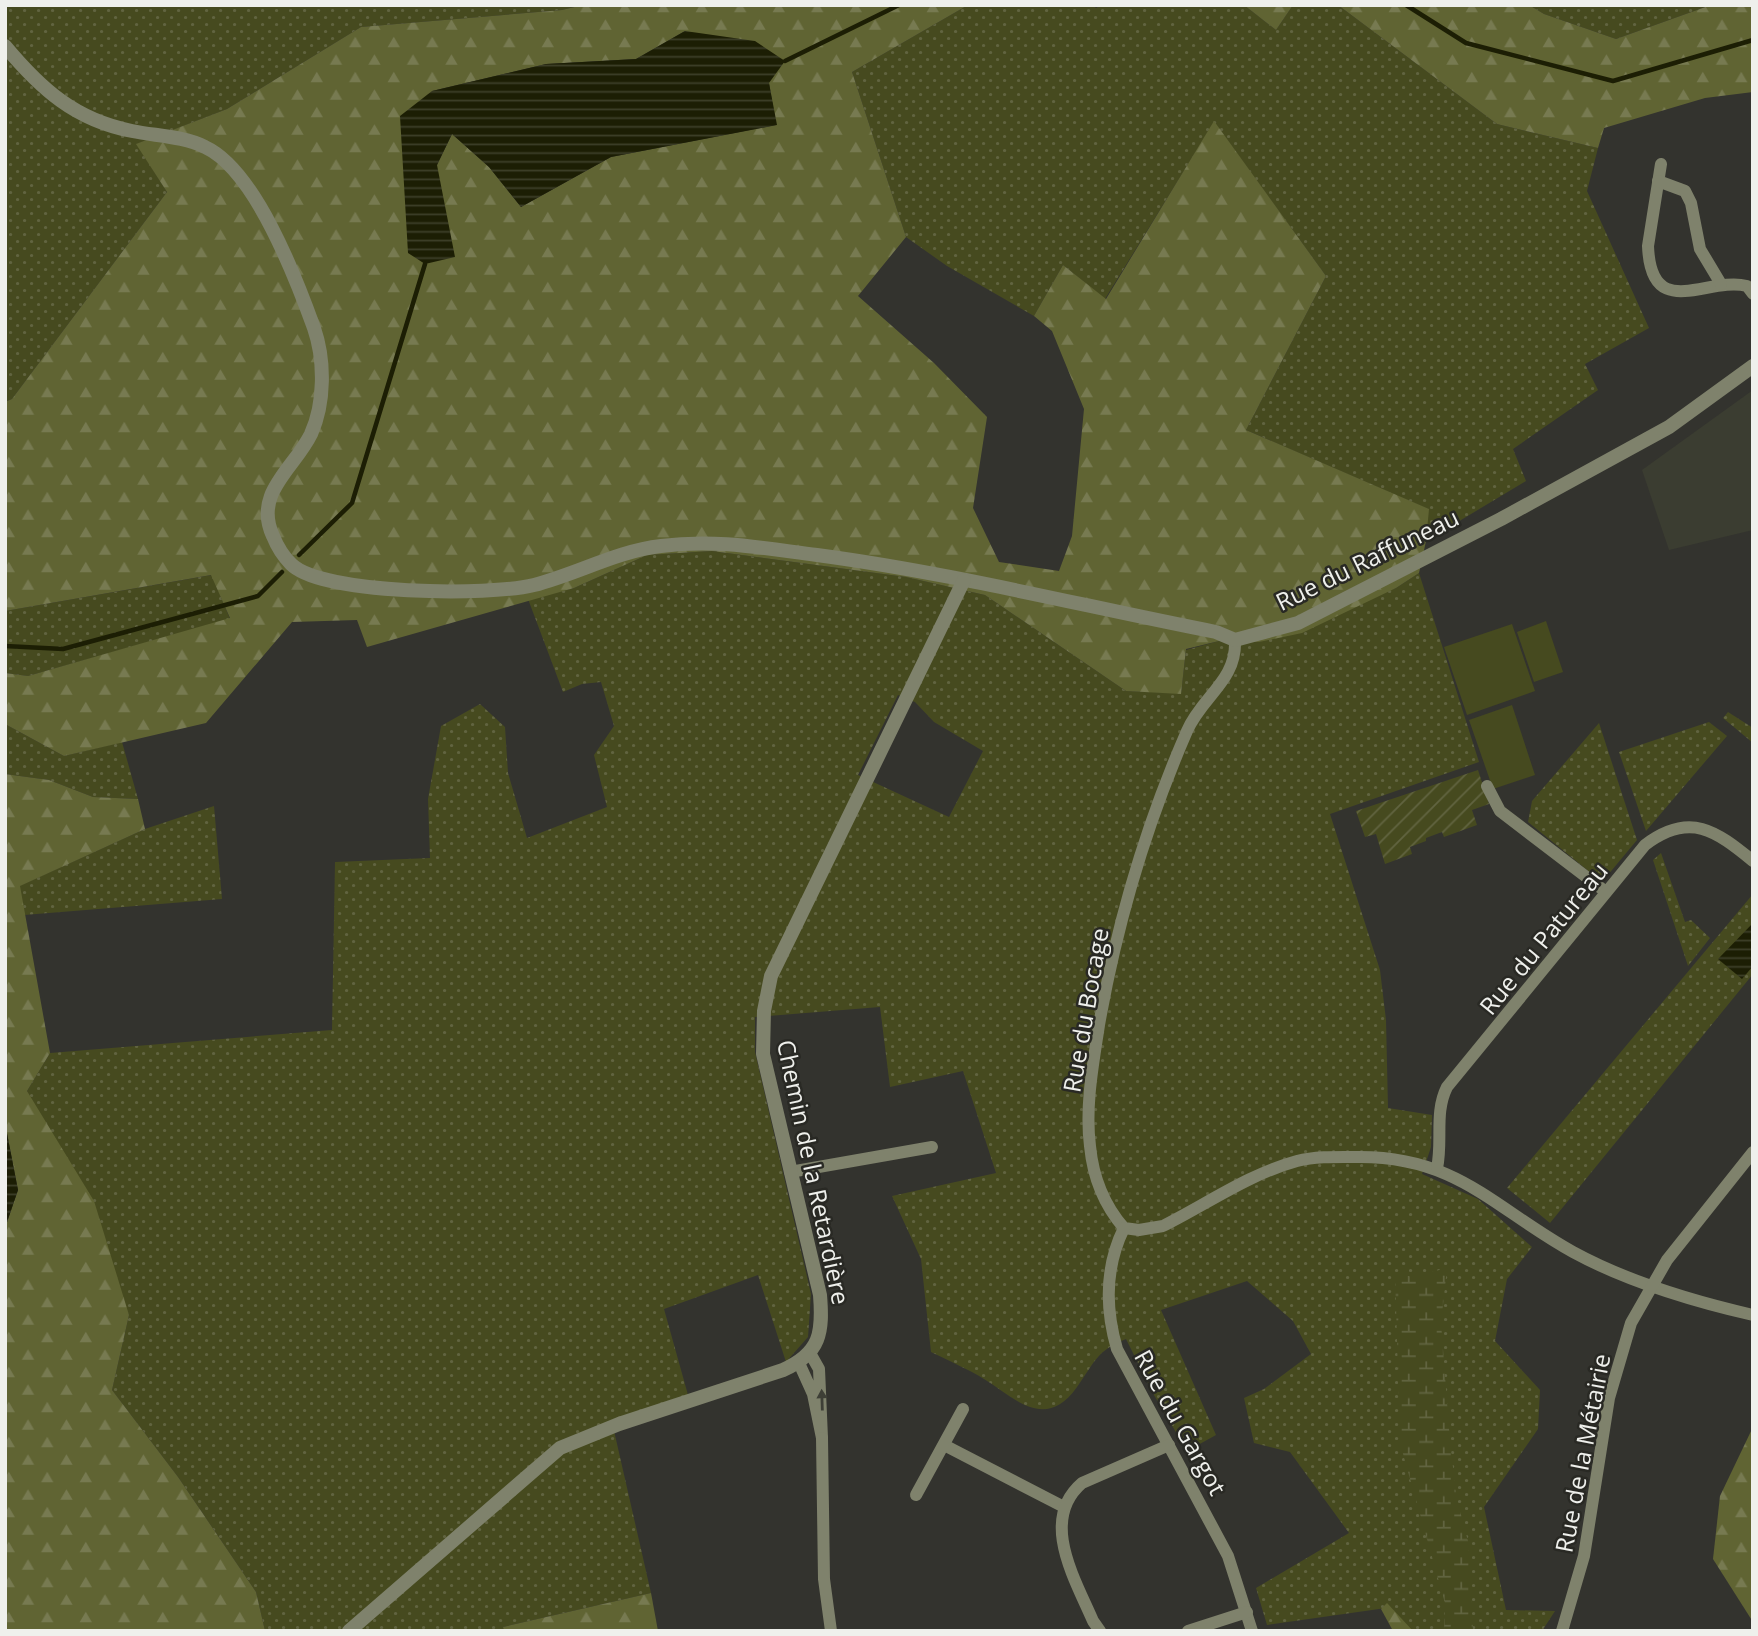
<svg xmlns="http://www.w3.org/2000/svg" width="1758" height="1636" viewBox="0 0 1758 1636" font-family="'Open Sans',sans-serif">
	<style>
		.built { fill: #3b3d31 }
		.grass { fill: url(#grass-dots); fill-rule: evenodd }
		.forest { fill: url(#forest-firs); fill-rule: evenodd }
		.wetland { fill: url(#wetland-marsh) }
		.garden { fill: url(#garden-furrows) }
		.pitch { fill: #464a1f }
		.water { fill: url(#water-rules) }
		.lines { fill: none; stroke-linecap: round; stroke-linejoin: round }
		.stream { stroke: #1c1e04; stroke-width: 4.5 }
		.minor { stroke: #7f826c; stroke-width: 12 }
		.tertiary { stroke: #7f826c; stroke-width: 14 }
		.oneway { fill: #3e3f36 }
		.labels { text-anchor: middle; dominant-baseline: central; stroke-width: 5; stroke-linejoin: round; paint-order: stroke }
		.street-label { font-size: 24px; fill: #eff0ec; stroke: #292924 }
	</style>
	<defs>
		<pattern id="grass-dots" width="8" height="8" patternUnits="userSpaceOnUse" patternTransform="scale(1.75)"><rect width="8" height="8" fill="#464a1f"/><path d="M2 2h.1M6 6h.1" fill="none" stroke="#616440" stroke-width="1.8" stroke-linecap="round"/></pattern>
		<pattern id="forest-firs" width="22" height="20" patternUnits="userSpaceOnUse" patternTransform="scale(1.75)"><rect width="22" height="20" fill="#606433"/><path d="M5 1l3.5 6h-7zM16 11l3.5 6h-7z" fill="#777a51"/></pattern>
		<pattern id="wetland-marsh" width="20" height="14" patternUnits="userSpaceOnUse" patternTransform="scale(1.75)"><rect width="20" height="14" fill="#464a1f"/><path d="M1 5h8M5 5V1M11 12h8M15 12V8" fill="none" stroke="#616440"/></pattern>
		<pattern id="garden-furrows" width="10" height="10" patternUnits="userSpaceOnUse" patternTransform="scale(1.75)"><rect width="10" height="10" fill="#464a1f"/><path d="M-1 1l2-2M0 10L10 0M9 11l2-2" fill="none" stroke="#616440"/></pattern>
		<pattern id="water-rules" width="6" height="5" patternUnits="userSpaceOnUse" patternTransform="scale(1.75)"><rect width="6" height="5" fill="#1c1e04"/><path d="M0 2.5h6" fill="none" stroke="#3d3f29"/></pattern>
	</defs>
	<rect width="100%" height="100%" fill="#33332e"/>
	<polygon class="built" points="1753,390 1753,530 1669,550 1642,470"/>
	<g class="grass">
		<polygon points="5,5 583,5 562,10 361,27 227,109 137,144 167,192 12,399 5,402"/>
		<polygon points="968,5 1093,5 1096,8 1101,5 1244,5 1276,30 1293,5 1338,5 1497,124 1598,148 1587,191 1649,328 1585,364 1598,390 1513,449 1526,481 1426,541 1428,509 1246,430 1326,276 1214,122 1105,299 1063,265 1034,316 947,266 906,237 852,72"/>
		<polygon points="1529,5 1711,5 1616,39 1544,14"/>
		<path d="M712,551l194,26 79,18 141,96 55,2 5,-43 33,-9 40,1 137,-54 23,-15 60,189 -149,52 50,156 6,50 2,88 44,7 -1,32 -9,27 56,25 54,48 -25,32 -12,62 45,49 -2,39 -54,78 22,103 49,1 -13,20h-144l-12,-23 -119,17 -11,-37 93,-55 -59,-81 -36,-9 -10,-45 20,-9 47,-35 -18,-33 -46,-40 -86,29 55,125 -29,16 -33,-56 -28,-56c-30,12 -31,23 -49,48 -32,45 -62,11 -93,-8 -16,-10 -35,-18 -53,-27l-10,-93 -29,-63 104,-23 -33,-102 -73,16 -10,-80 -125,10v35l56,242 -3,43 -22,25 -28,-87 -94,34 24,86 -76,27 39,171 -148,34 1,4h-239l-9,-39 -78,-115 -66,-87 17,-75 -102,-224 23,-38 282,-23 3,-168 95,-4 -2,-59 13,-73 39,-22 25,23 3,46 19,65 80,-31 -13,-52 20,-29 -13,-44 -19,2 -19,8 -35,-93 46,-11 73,-33zM898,695l17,7 19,20 49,29 -34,66 -91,-42z"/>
		<polygon points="212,575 230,619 28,676 5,673 5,611"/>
		<polygon points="1728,712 1753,728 1753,743 1723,718"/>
		<polygon points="1709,722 1727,736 1646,831 1619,752"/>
		<polygon points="1599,723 1637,840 1602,882 1528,822 1532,801"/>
		<polygon points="5,724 64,756 122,742 138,799 93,797 49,780 5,774"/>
		<polygon points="214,806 222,899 24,915 19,886 145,829"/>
		<polygon points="1661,853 1685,922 1691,920 1710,938 1688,966 1653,860"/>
		<polygon points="1753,894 1753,974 1550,1223 1507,1188"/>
	</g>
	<g class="forest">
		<path d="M583,5h385l-116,67 54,165 -48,59 76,67 53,54 -14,91 26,54 60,9 13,-35 12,-127 -32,-78 -18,-15 29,-51 43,34 108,-178 112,155 -80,154 183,79 -3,32 -7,32 -23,15 -94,45 -43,9 -40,-1 -33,8 -5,45 -55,-3 -141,-96 -79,-18 -194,-26 -65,4 -73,33 -207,59 -10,-27 -65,2 -86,101 -142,33 -59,-32v-51l23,3 202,-58 -19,-43 -206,36v-209l7,-3 155,-207 -31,-48 91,-35 134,-82 201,-17zM685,31l84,52 7,42 -165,32 -90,50 -32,-40 -37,-33 -15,31 -5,-74 114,-27 90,-5z"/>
		<polygon points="1244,5 1293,5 1276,30"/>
		<polygon points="1338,5 1529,5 1544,14 1616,39 1711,5 1753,5 1753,92 1705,98 1604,128 1598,148 1497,124"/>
		<polygon points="5,774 49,780 93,797 138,799 145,829 20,886 50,1053 27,1091 94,1201 129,1315 112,1390 178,1477 256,1592 265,1631 5,1631 5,1228 18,1190 5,1123"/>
		<polygon points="1753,1427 1753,1622 1713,1559 1720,1496"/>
		<polygon points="651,1593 658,1631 504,1631 503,1627"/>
		<polygon points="1387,1603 1413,1631 1393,1631 1381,1609"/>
	</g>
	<polygon class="wetland" points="1447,1268 1441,1323 1450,1442 1457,1501 1468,1541 1473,1631 1444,1631 1445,1603 1400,1443 1395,1272 1412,1277"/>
	<polygon class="garden" points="1478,770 1489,804 1472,810 1477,825 1444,837 1442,832 1426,838 1426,841 1410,847 1412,854 1385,864 1376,834 1365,837 1356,811"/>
	<g class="pitch">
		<polygon points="1546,621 1563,672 1534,682 1517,632"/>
		<polygon points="1512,624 1535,691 1467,715 1444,647"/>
		<polygon points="1512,705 1535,775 1493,789 1469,720"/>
	</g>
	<g class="water">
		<polygon points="685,31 755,41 785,61 769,83 777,125 611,157 521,207 489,167 452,134 437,165 455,257 425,264 408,253 400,116 432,91 546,64 636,59"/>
		<polygon points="1753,923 1753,966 1742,979 1718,959"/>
		<polygon points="5,1123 18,1190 5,1228"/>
	</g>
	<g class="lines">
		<g class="stream">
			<polyline points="1406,5 1466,43 1613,81 1753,40"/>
			<polyline points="785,61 899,5"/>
			<polyline points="299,555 352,503 425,264"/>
			<polyline points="5,646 63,649 258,596 282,572"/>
		</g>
		<g class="minor">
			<path d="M1661,164l-13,82c3,77 59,30 99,40l6,8"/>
			<polyline points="1658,181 1685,191 1691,203 1700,249 1721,284"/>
			<path d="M1235,640c2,41 -33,56 -48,91 -41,94 -70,192 -88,294 -6,40 -14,81 -9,121 3,31 14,59 34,82l15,2 24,-4c44,-22 86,-52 134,-65 20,-5 42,-4 63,-4 98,0 135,52 213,95 55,30 119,49 180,63"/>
			<polyline points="1487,786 1500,811 1606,892"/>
			<path d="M1437,1168c6,-27 -3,-55 10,-81l198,-242c45,-34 71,-14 108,16"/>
			<polyline points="790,1172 932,1147"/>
			<path d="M1124,1228c-19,39 -19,80 -7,121l111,207 24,75"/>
			<polyline points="799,1363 813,1394 822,1438 819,1369 810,1353"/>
			<polyline points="822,1438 824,1579 831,1631"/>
			<polyline points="944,1445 1064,1507"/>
			<polyline points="916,1495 963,1409"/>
			<path d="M1100,1631l-7,-10c-18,-42 -54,-101 -11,-138l87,-38"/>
			<polyline points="1188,1631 1247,1612"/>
			<polyline points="1562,1631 1584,1556 1609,1398 1631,1323 1667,1260 1753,1152"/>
		</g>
		<g class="tertiary">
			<path d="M5,46c36,43 70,74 127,85 24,5 51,5 73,16 50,23 91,131 109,181 11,32 11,75 -3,106 -17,35 -58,59 -38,102 4,10 11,21 18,28 31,31 200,32 243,21 43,-11 83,-34 127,-39 55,-7 101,2 156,9 135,18 266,51 399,77l19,8 63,-17 203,-104 168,-92 84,-61"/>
			<path d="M349,1631l211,-183 59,-24 164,-54c38,-17 40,-38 37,-75l-57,-241 1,-43 7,-35 193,-396"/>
		</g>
	</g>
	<defs><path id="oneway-solid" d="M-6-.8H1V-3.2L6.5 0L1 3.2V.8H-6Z" transform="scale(1.75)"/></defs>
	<use class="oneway" href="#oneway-solid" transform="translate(822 1400) rotate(-92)"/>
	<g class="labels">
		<g class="street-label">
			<text transform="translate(1367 559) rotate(-26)">Rue du Raffuneau</text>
			<text transform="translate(1543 938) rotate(-51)">Rue du Patureau</text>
			<text transform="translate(1085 1010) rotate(-80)">Rue du Bocage</text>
			<text transform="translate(814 1172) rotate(78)">Chemin de la Retardière</text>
			<text transform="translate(1181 1422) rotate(61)">Rue du Gargot</text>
			<text transform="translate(1582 1453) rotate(-79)">Rue de la Métairie</text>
		</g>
	</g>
	<rect width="1758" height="1636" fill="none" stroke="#eff0ec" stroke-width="14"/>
</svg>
